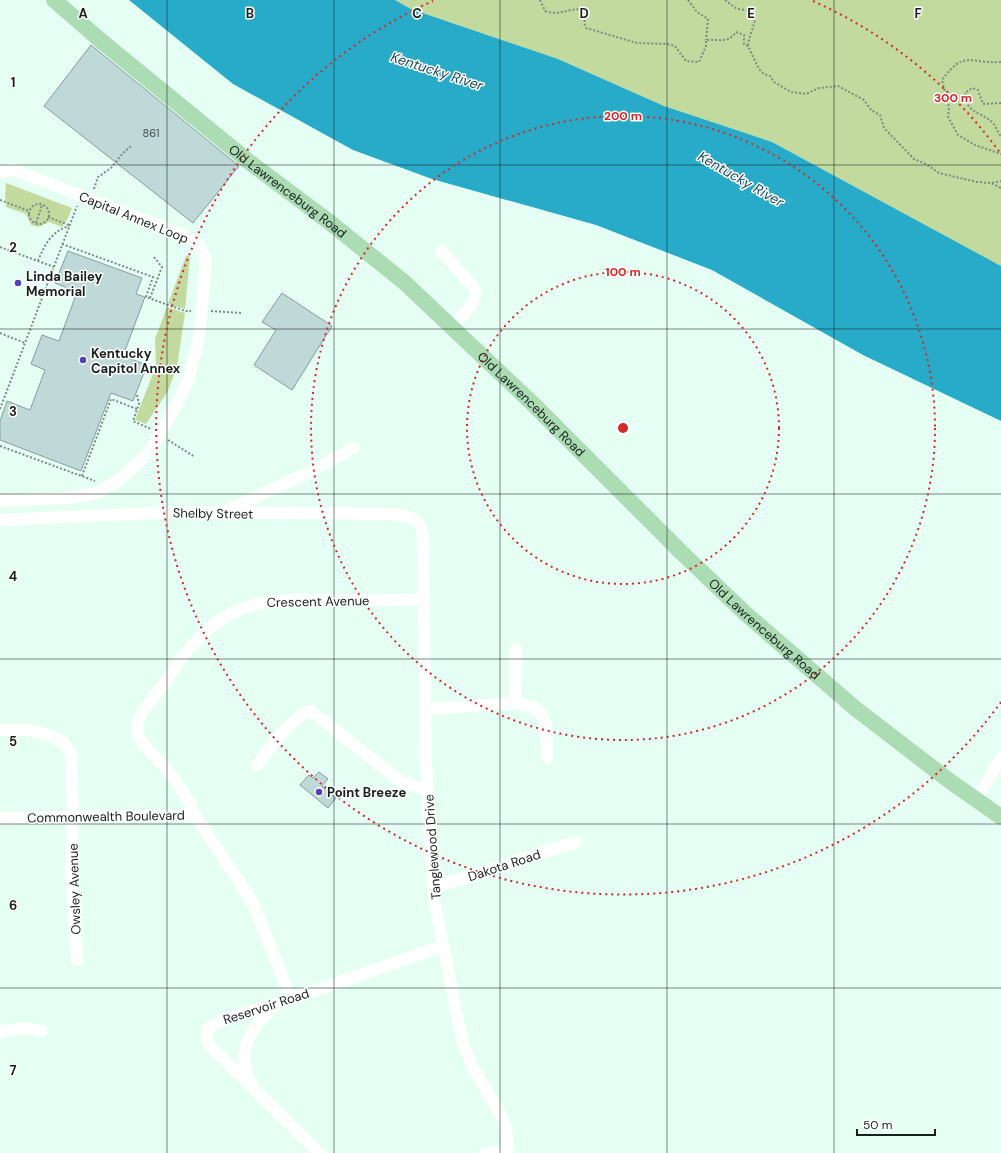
<svg xmlns="http://www.w3.org/2000/svg" width="1001" height="1153" viewBox="0 0 1001 1153" font-family="'DM Sans',sans-serif">
<rect width="100%" height="100%" fill="#e6fff5"/>
<path fill="#c2da9d" d="M395,0H1001V266L772,142L664,106L558,59L411,9Z
M6,183L72,208L68,218L62,227L49,222L39,227L31,225L26,214L6,207L5,195Z
M188,255L190,258L185,309L168,304L186,256Z
M167,307L185,313L177,367L168,391L146,424L135,420L156,366L155,339Z"/>
<path fill="#27abc8" d="M129,0H395L411,9L558,59L664,106L772,142L1001,266V421L863,355L712,270L596,225L432,179L353,150L233,84Z"/>
<path fill="#bfd9d8" stroke="#849d9c" d="M91,45L239,166L193,223L44,106Z
M68,251L142,278L136,294L145,297L123,356L147,365L133,401L111,393L81,471L0,440V421L7,401L30,410L45,370L31,364L42,335L59,341L77,292L55,283Z
M282,293L332,326L292,390L254,365L276,330L262,322Z
M319,772L328,779L322,786L336,798L328,808L300,785L309,775L313,778Z"/>
<g fill="none" stroke-linecap="round" stroke-linejoin="round">
<path stroke="#7a8b85" stroke-width="2" stroke-dasharray="2 2" stroke-linecap="butt" d="M540,0L545,11C563,17 570,5 587,11L584,23L586,28L637,43L668,44L675,46L686,61L699,62L706,46V40C719,39 728,44 736,32L744,35V44L748,46L759,69L764,74L770,76L774,82L791,92L806,94L819,88L838,86L864,100L871,110L880,115L884,128L914,159L926,164L939,173L977,182L991,183L1001,188
M688,0L697,12L708,19L706,40
M725,0L737,9L747,10L755,15C755,26 749,35 748,46
M1001,62C969,64 965,49 942,80L949,108L948,117L958,135L975,145L1001,154
M1001,103L983,104L978,90L972,88L965,93C966,114 980,111 992,122C996,126 997,132 1001,136
M992,183L1001,181
M94,189L98,177L111,168L123,153L131,146
M0,200L29,211
M29 214a10 10 0 1 1 20 0a10 10 0 1 1-20 0Z
M48,217L69,225
M36,223L42,205
M62,244L153,277L146,297L185,311H191
M0,247L54,267
M38,261C44,245 52,231 69,226
M150,298L162,267L154,257
M211,311L241,313
M0,333L25,343
M137,395L139,404L133,421L151,429
M0,409L77,206
M168,440L195,457
M0,446L95,481
M82,476L111,399L137,409"/>
<path stroke="#fff" stroke-width="12" d="M0,173L12,169L183,235L198,243L206,260L199,337L189,378L175,408L149,452L121,479L97,493L70,498L0,501
M441,251L475,289C478,304 461,316 452,326
M223,512L312,471L353,448
M0,520L177,512L389,514C408,516 419,515 423,537L426,760L431,865L434,899L462,1041L473,1068L503,1119L507,1133L508,1153
M515,703L516,649
M425,709L518,703L533,707L540,712L546,725L547,758
M0,730H28L48,735L63,742L71,753L73,817L71,871L77,960
M257,765C269,750 292,715 311,711L400,781L428,791
M976,800L1001,758
M0,818L195,815
M433,888L576,842
M291,999L253,903L195,815C188,798 178,783 166,769C157,758 140,745 137,730C135,716 156,695 164,684C176,665 190,645 207,630C244,596 292,599 339,600C367,600 395,600 423,599
M0,1032L23,1028L42,1031
M251,1082C234,1051 252,1028 274,1006
M319,1153L211,1047L206,1037L208,1028L226,1019L291,999L443,946
M484,1153L508,1151"/>
<path stroke="#abdcb4" stroke-width="16" id="s1" d="M54,0L100,40L248,161L328,221L404,282L532,403L681,552L746,614L856,709L951,782L1001,817"/>
</g>
<path fill="none" stroke="#17201d" stroke-width="1" stroke-opacity="0.55" d="M167,0V1153M334,0V1153M500,0V1153M667,0V1153M834,0V1153M0,165H1001M0,329H1001M0,494H1001M0,659H1001M0,824H1001M0,988H1001"/>
<g fill="none" stroke="#d62828" stroke-width="2" stroke-dasharray="2 4">
<circle cx="623" cy="428" r="156"/>
<circle cx="623" cy="428" r="312"/>
<path d="M1001 702A467 467 0 1 1 433 1M813 1A467 467 0 0 1 1001 154"/>
</g>
<g fill="#5440b8" stroke="#fff" stroke-width="1.5">
<circle cx="18" cy="283" r="4"/>
<circle cx="83" cy="360" r="4"/>
<circle cx="319" cy="792" r="4"/>
</g>
<g text-anchor="middle" stroke-width="3" stroke-linejoin="round" paint-order="stroke">
<g font-size="11" fill="#414e4c">
<text x="151" y="137">861</text>
</g>
<g font-size="13" fill="#17201d" stroke="#fff">
<text dy="5" stroke="none"><textPath href="#s1" startOffset="302">Old Lawrenceburg Road</textPath></text>
<text transform="translate(134 217) rotate(22)" y="5">Capital Annex Loop</text>
<text dy="5" stroke="none"><textPath href="#s1" startOffset="626">Old Lawrenceburg Road</textPath></text>
<text transform="translate(213 513) rotate(1)" y="5">Shelby Street</text>
<text transform="translate(318 601) rotate(-1)" y="5">Crescent Avenue</text>
<text dy="5" stroke="none"><textPath href="#s1" startOffset="950">Old Lawrenceburg Road</textPath></text>
<text transform="translate(106 816) rotate(-1)" y="5">Commonwealth Boulevard</text>
<text transform="translate(432 847) rotate(-94)" y="5">Tanglewood Drive</text>
<text transform="translate(504 865) rotate(-18)" y="5">Dakota Road</text>
<text transform="translate(74 889) rotate(-92)" y="5">Owsley Avenue</text>
<text transform="translate(266 1006) rotate(-18)" y="5">Reservoir Road</text>
</g>
<g font-size="13" font-weight="bold" fill="#17201d" stroke="#fff" text-anchor="start">
<text x="26" y="281">Linda Bailey<tspan x="26" dy="15">Memorial</tspan></text>
<text x="91" y="358">Kentucky<tspan x="91" dy="15">Capitol Annex</tspan></text>
<text x="327" y="797">Point Breeze</text>
</g>
<g font-size="14" font-style="italic" fill="#194d5a" stroke="#fff">
<text transform="translate(437 71) rotate(18)" y="5">Kentucky River</text>
<text transform="translate(741 179) rotate(30)" y="5">Kentucky River</text>
</g>
</g>
<g font-size="13" text-anchor="middle" font-weight="bold" fill="#17201d" stroke="#fff" stroke-width="3" stroke-linejoin="round" paint-order="stroke">
<text x="83" y="18">A</text>
<text x="250" y="18">B</text>
<text x="417" y="18">C</text>
<text x="584" y="18">D</text>
<text x="751" y="18">E</text>
<text x="918" y="18">F</text>
<text x="13" y="87">1</text>
<text x="13" y="252">2</text>
<text x="13" y="416">3</text>
<text x="13" y="581">4</text>
<text x="13" y="746">5</text>
<text x="13" y="910">6</text>
<text x="13" y="1075">7</text>
</g>
<circle cx="623" cy="428" r="6" fill="#d62828" stroke="#fff" stroke-width="2"/>
<g font-size="12" text-anchor="middle" font-weight="bold" fill="#d62828" stroke="#fff" stroke-width="3" stroke-linejoin="round" paint-order="stroke">
<text x="953" y="102">300 m</text>
<text x="623" y="120">200 m</text>
<text x="623" y="276">100 m</text>
</g>
<path d="M857 1129v6h78v-6" fill="none" stroke="#17201d" stroke-width="2"/>
<text x="863" y="1129" font-size="12" fill="#17201d" stroke="#ffffff" stroke-width="3" paint-order="stroke">50 m</text>
</svg>
